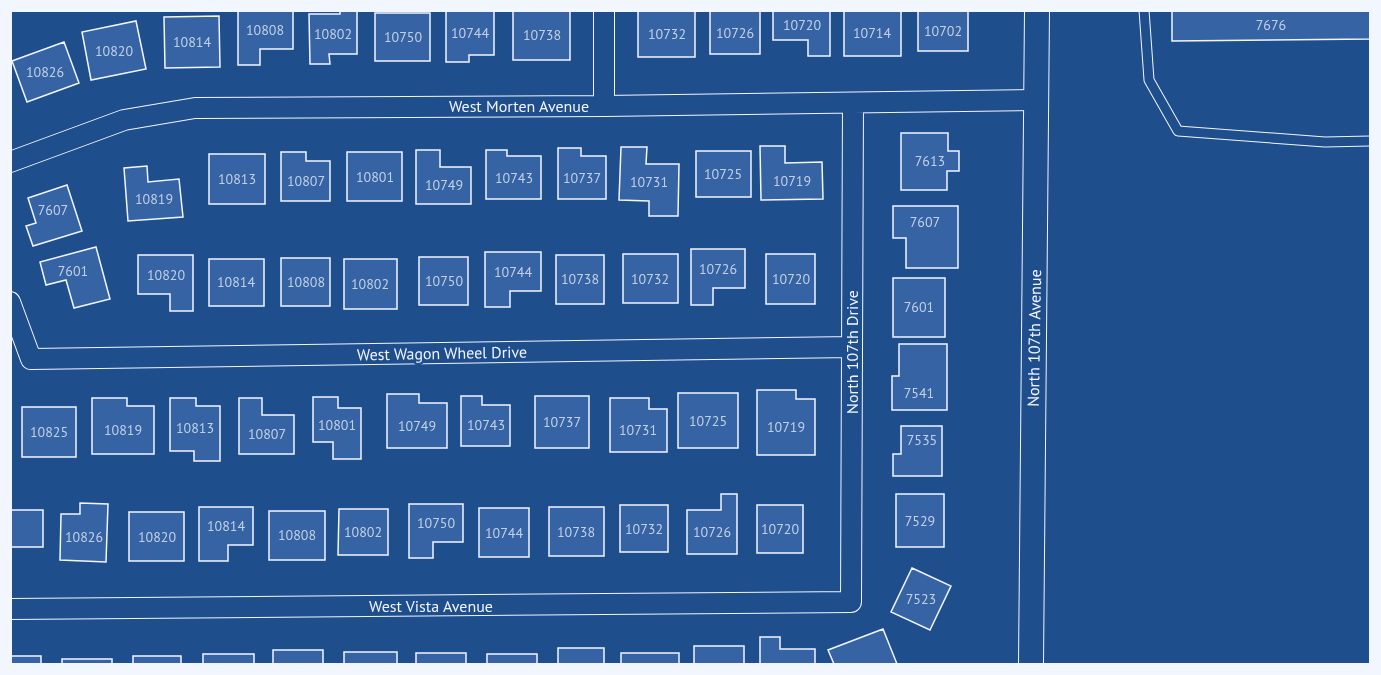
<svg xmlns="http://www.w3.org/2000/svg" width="1381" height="675" viewBox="0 0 1381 675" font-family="'PT Sans',sans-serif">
<rect width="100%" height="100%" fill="#1f4e8c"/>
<path fill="#3563a3" stroke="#f2f6ff" stroke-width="1.5" d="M238,10H293V49H260V65H238Z
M340,10H357V54H329L330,64H310L309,14H340Z
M513,10H570V60H513Z
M638,10H695V57H638Z
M773,10H830V56H808V40H773Z
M844,10H901V56H844Z
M918,10H968V51H918Z
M1172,10H1370V39L1172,41Z
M446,11H494V55H469V62H446Z
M710,11H760V54H710Z
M375,13H430V61H375Z
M219,16L220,67L165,68L164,17Z
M136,21L146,69L91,80L82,32Z
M64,42L79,83L27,102L12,61Z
M901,133H948V151H959V171H947V190H901Z
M760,146H785V163L822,162L823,199L761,200Z
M621,147H647L646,164H679L678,216H649V201L619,200Z
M558,148H581V156H606V199H558Z
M416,150H440V167H471V204H416Z
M486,150H507V156H541V199H486Z
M696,151H751V197H696Z
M281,152H306V161H330V201H281Z
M347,152H402V201H347Z
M209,154H265V204H209Z
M147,166L148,182L179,179L183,217L128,221L124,168Z
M67,185L82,231L33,246L26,226L36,223L28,198Z
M893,206H958V268H906V238H893Z
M96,247L110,299L74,308L66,280L46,285L40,262Z
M691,249H745V288H713V305H691Z
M485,252H541V291H510V307H485Z
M623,254H678V303H623Z
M766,254H815V304H766Z
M138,255H193V311H170V294H138Z
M556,255H604V304H556Z
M419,257H468V305H419Z
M281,258H330V306H281Z
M209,259H264V306H209Z
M344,259H397V309H344Z
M893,278H945V337H893Z
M899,344H947V410H892V376H899Z
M757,390H796V399H815V455H757Z
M678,393H738V448H678Z
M387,394H419V403H447V448H387Z
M461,396H482V405H510V446H461Z
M535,396H589V448H535Z
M313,397H338V408H361V459H333V442H313Z
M92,398H127V406H154V454H92Z
M170,398H196V406H220V461H194V451H170Z
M239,398H262V415H294V454H239Z
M610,398H649V409H667V452H610Z
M22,407H76V457H22Z
M901,426H942V476H893V454H901Z
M721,494H737V554H687V510H721Z
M896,494H944V547H896Z
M80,503L108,504L106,562L60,560L61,514H80Z
M409,504H463V542H433V558H409Z
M620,505H668V552H620Z
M757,505H803V553H757Z
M199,507H253V545H228V561H199Z
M549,507H604V556H549Z
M479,508H529V557H479Z
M339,509H388V555H338Z
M10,510H43V547H11V564Z
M269,511H325V560H269Z
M129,512H184V561H129Z
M912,568L951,586L930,630L891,612Z
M883,629L897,664H834L828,650Z
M760,637H780V649H815V664H760Z
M694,646H744V664H694Z
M558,648H604V664H558Z
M273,650H323V664H273Z
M344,652H397V664H344Z
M416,653H466V664H416Z
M621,653H679V664H621Z
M203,654H254V664H203Z
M487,654H537V664H487Z
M10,656H41V664H10Z
M133,656H181V664H133Z
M62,659H112V664H62Z"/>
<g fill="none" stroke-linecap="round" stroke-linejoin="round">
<defs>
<path id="service" d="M1144,10L1149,80L1178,131L1325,142L1370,141"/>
<path id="minor" d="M604,10V106
M10,162L124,120L195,108L604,106L1036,100
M10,302L31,359L852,347
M10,609L851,602L853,103"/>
<path id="tertiary" d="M1031,664L1037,10"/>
</defs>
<use href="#service" stroke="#f2f6ff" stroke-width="11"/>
<use href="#minor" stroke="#f2f6ff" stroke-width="22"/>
<use href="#tertiary" stroke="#f2f6ff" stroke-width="26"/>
<use href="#service" stroke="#1f4e8c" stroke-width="9"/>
<use href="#minor" stroke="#1f4e8c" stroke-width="20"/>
<use href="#tertiary" stroke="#1f4e8c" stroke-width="24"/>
</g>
<g text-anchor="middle" stroke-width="4.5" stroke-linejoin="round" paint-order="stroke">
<g font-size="14" fill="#c3d1e8">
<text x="802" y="30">10720</text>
<text x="1271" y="30">7676</text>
<text x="265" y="35">10808</text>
<text x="943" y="36">10702</text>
<text x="470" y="38">10744</text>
<text x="735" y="38">10726</text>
<text x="872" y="38">10714</text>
<text x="333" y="39">10802</text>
<text x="667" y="39">10732</text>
<text x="542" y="40">10738</text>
<text x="403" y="42">10750</text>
<text x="192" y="47">10814</text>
<text x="114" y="56">10820</text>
<text x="45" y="77">10826</text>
<text x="930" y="166">7613</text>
<text x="723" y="179">10725</text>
<text x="375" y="182">10801</text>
<text x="514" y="183">10743</text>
<text x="582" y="183">10737</text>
<text x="237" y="184">10813</text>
<text x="306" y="186">10807</text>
<text x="792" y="186">10719</text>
<text x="649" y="187">10731</text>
<text x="444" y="190">10749</text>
<text x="154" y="204">10819</text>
<text x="53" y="215">7607</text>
<text x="925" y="227">7607</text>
<text x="718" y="274">10726</text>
<text x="73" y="276">7601</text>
<text x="513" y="277">10744</text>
<text x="166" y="280">10820</text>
<text x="580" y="284">10738</text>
<text x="650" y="284">10732</text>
<text x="791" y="284">10720</text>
<text x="444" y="286">10750</text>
<text x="236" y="287">10814</text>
<text x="306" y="287">10808</text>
<text x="370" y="289">10802</text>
<text x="919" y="312">7601</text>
<text x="919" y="398">7541</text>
<text x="708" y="426">10725</text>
<text x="562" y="427">10737</text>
<text x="337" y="430">10801</text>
<text x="486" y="430">10743</text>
<text x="417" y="431">10749</text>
<text x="786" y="432">10719</text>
<text x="195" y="433">10813</text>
<text x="123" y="435">10819</text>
<text x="638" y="435">10731</text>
<text x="49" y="437">10825</text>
<text x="267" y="439">10807</text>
<text x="922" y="445">7535</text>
<text x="920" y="526">7529</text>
<text x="436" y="528">10750</text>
<text x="226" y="531">10814</text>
<text x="644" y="534">10732</text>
<text x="780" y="534">10720</text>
<text x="363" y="537">10802</text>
<text x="576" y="537">10738</text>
<text x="712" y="537">10726</text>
<text x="504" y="538">10744</text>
<text x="297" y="540">10808</text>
<text x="84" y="542">10826</text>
<text x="157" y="542">10820</text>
<text x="921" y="604">7523</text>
</g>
<g font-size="16" fill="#f2f6ff" stroke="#1f4e8c">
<text x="519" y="112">West Morten Avenue</text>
<text transform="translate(1034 338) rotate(-89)" y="6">North 107th Avenue</text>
<text transform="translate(852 352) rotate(-90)" y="6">North 107th Drive</text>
<text transform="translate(442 353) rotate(-1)" y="6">West Wagon Wheel Drive</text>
<text x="431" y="612">West Vista Avenue</text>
</g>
</g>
<rect width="1381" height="675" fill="none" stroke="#f2f6ff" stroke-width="24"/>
</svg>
